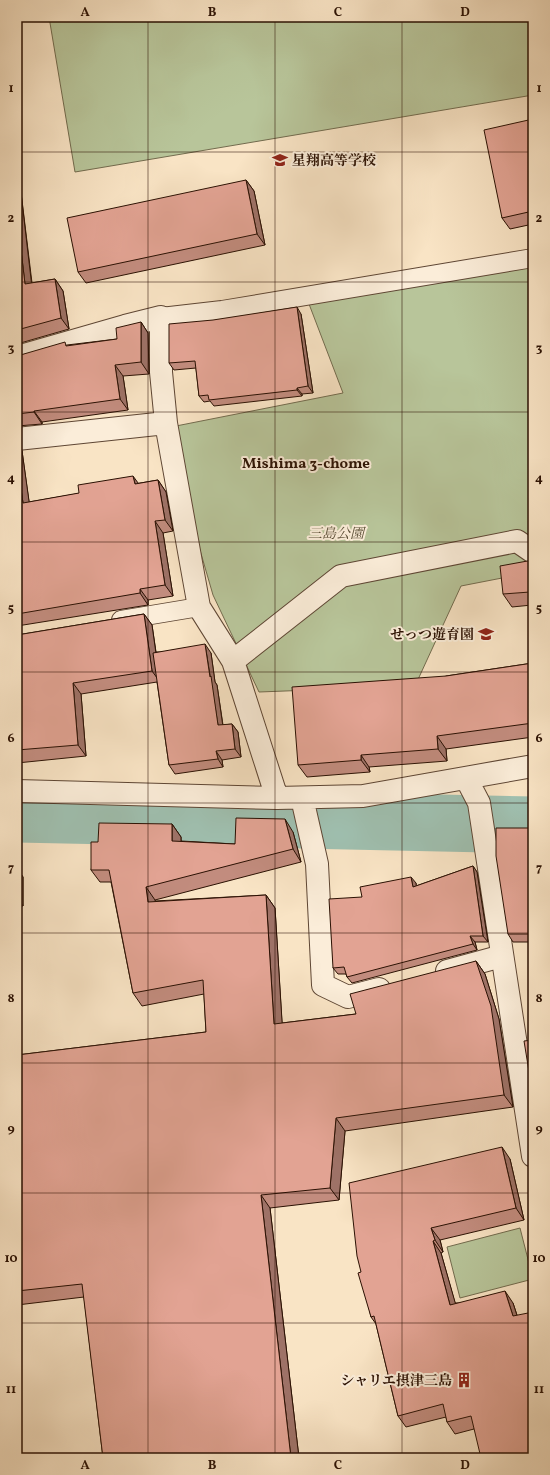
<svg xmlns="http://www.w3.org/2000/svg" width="550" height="1475" viewBox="0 0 550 1475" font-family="Vollkorn,'Noto Serif JP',serif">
<rect width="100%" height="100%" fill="#f9e4c5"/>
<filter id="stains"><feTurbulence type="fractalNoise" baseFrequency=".005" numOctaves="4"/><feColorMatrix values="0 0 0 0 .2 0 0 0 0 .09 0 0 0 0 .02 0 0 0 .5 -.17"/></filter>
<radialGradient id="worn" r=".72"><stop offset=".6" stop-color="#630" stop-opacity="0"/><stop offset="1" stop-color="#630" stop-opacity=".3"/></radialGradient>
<path fill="#b8c59a" stroke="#726b4e" d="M49,17H533V95L75,172Z
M533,264V572L461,586L415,686L259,692L213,595L193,526L176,426L343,393L309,304Z
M520,1228L533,1279L460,1298L447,1247Z"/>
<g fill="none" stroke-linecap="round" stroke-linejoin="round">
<path stroke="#9fbfaf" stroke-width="57" d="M17,814L533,825"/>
<defs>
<path id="lane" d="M161,317L222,310L533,258
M121,620L199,607"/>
<path id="street" d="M17,357L125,326L161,317V372L166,423L199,607L233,661L277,798
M17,439L166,423
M233,661L341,576L517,541L533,552
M466,778L479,803L533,1156
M17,791L277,798L363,796L533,766
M302,798L317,864L323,985L348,997L379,989
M447,971L502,956"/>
</defs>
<use href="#lane" stroke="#5e4634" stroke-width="20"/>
<use href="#street" stroke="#5e4634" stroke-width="24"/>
<use href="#lane" stroke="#fbedd9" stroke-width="18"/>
<use href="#street" stroke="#fbedd9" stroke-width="22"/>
</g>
<path fill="#c28c7e" stroke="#2b1103" d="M533,119V224L510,229L502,218Z
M17,159L32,283L55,279L63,291L69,329L17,344Z
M246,180L254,191L265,245L86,283L78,272Z
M301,314L313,393L302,394V396L214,406L210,401L204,402L199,396L196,368L174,370L169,363Z
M141,322L148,333L149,374L123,376L128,410L42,422V424L17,426V356L67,345L117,339Z
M17,444L22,451L29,502L158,480L166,492L173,531L163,533L173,596L148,600V605L17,626Z
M533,560L532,605L512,607L503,594Z
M144,614L152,625L156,652L211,653L215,682L217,685L223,725L232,724L238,732L241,757L222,760L223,767L175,774L169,765L157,682L81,694L86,756L17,763V635Z
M533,663V737L446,749L447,761L369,767L370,772L307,777L298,765L446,676Z
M172,824L181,837V841L235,844L293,832L301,862L155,900V901L266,895L275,908L282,1023L356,1014L476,961L485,974L499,1019L513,1107L345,1131L339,1200L270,1208L299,1458H103L84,1297L17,1305V1055L206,1032L204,994L142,1006L133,993L111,882H100L91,870L98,842Z
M533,828V942H513L508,934Z
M473,866L477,872L488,942H475L477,950L352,983L347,977L346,974H338L333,968L362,897L416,883V886Z
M17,868L23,877V906H17Z
M510,1159L524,1220L440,1240L443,1252L441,1253L455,1303H513L517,1315L474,1429L455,1434L447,1422L446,1417L406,1427L398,1416L376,1324L371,1317L361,1272Z"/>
<path fill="#9e7267" stroke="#2b1103" d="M17,159L33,296L25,284L17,216Z
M246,180L254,191L265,245L257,234Z
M55,279L63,291L69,329L61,318Z
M297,307L301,314L313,393L308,386Z
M141,322L148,333L149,374L141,362Z
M115,365L123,376L128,410L120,399Z
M297,388L302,394V396L297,390Z
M34,411L42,422V424L34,412Z
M17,444L22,451L31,515L23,503L17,461Z
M133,476L141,487L135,484Z
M158,480L166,492L173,531L165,520Z
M155,521L163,533L173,596L165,585Z
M140,589L148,600V605L140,593Z
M144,614L152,625L160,682L152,671Z
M205,644L211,653L215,682L217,685L224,734L218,725Z
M73,683L81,694L86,756L78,745Z
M232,724L238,732L241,757L235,749Z
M437,736L446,749L447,761L438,749Z
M216,751L222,760L223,767L218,759Z
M361,755L369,767L370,772L361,760Z
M285,819L293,832L301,862L293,849Z
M172,824L181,837V853L172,841Z
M473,866L477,872L488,942L483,936Z
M17,868L23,877V906L17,897Z
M411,877L416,883L417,893L413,887Z
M146,887L155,900L157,914L148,902Z
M266,895L275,908L283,1037L274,1024Z
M470,936L475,942L477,950L473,944Z
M476,961L485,974L499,1019L513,1107L504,1095Z
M336,1118L345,1131L339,1200L330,1188Z
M502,1147L510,1159L524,1220L516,1208Z
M261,1195L270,1208L299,1458H291Z
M431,1228L440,1240L443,1252L435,1240Z
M433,1241L441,1253L459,1316L450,1305Z
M505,1291L513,1303L521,1328L513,1316Z"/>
<path fill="#e2a393" stroke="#2b1103" d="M533,119V211L502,218L484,130Z
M246,180L257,234L78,272L67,218Z
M17,216L25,284L55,279L61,318L17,330Z
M297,307L308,386L297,388V390L209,400L208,395L199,396L195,361L169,363V324L213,320Z
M141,322V362L115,365L120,399L34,411V412L17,414V356L65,342L66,346L117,339L116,328Z
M17,461L23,503L79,493L78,485L133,476L135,484L158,480L165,520L155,521L165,585L140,589V593L17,614Z
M533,560V609L530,592L503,594L500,566Z
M144,614L152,671L73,683L78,745L17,750V635Z
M205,644L210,677L211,676L218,725L232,724L235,749L216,751L218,759L169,765L153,653Z
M533,663V723L437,736L438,749L361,755V760L298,765L292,687L446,676Z
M236,818L285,819L293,849L146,887L148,902L266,895L274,1024L356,1014L350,994L476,961L491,1006L504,1095L336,1118L330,1188L261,1195L291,1458H103L82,1284L17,1291V1055L206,1032L203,980L133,993L109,870H91V842H98L99,823L172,824V841L235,844Z
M496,828H533V934H508L496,856Z
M473,866L483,936H470L473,944L347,977L344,967L333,968L329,899L362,897L360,887L411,877L413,887Z
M533,1040V1090H532L524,1041Z
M502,1147L516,1208L431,1228L435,1240L433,1241L450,1305L505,1291L513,1316L533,1312V1458H481L471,1416L447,1422L443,1404L398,1416L374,1316L371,1317L358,1273L361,1272L357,1256L349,1183Z"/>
<path fill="none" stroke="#2b1103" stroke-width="1" stroke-opacity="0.55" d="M148,17V1458M275,17V1458M402,17V1458M17,152H533M17,282H533M17,412H533M17,542H533M17,672H533M17,803H533M17,933H533M17,1063H533M17,1193H533M17,1323H533"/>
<defs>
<symbol id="school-bare" viewBox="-9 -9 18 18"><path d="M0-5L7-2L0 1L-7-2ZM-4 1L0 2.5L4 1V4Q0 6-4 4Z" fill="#8f2418" stroke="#fbedd9" stroke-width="2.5" paint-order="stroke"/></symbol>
<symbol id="building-bare" viewBox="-9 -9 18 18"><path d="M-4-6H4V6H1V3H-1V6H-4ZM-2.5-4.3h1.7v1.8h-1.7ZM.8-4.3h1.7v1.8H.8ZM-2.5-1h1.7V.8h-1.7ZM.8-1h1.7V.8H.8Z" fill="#8f2418" stroke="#fbedd9" stroke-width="2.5" paint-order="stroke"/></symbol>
</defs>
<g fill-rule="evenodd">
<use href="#school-bare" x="269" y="149" width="22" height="22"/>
<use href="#school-bare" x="475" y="623" width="22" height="22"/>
<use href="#building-bare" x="453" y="1369" width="22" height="22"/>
</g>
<g text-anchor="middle" stroke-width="4" stroke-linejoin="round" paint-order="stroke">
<g font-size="14" font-weight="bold" fill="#2b1103" stroke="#fbedd9" text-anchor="end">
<text x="292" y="165" text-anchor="start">星翔高等学校</text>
<text x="474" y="639">せっつ遊育園</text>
<text x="452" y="1385">シャリエ摂津三島</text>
</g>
<g font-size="14" font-style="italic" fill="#5c5038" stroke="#fbedd9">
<text x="336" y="538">三島公園</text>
</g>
<g font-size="15" font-weight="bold" fill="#2b1103" stroke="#fbedd9">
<text x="306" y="468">Mishima 3-chome</text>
</g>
</g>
<rect width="550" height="1475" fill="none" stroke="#f9e4c5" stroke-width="44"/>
<rect x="22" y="22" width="506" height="1431" fill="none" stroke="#2b1103" stroke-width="1.5"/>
<g font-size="13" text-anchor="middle" font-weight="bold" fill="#2b1103">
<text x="85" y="16">A</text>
<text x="212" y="16">B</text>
<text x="338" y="16">C</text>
<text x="465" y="16">D</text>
<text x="11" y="92">1</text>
<text x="539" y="92">1</text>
<text x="11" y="222">2</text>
<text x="539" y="222">2</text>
<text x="11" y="352">3</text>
<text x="539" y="352">3</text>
<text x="11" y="482">4</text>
<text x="539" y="482">4</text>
<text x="11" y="612">5</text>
<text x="539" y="612">5</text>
<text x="11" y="742">6</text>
<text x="539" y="742">6</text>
<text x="11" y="872">7</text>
<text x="539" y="872">7</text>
<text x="11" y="1002">8</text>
<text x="539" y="1002">8</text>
<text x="11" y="1132">9</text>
<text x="539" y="1132">9</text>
<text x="11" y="1262">10</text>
<text x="539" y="1262">10</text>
<text x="11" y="1393">11</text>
<text x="539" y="1393">11</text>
<text x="85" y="1469">A</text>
<text x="212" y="1469">B</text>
<text x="338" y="1469">C</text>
<text x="465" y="1469">D</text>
</g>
<rect width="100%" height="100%" filter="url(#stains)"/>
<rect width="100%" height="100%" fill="url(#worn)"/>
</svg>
